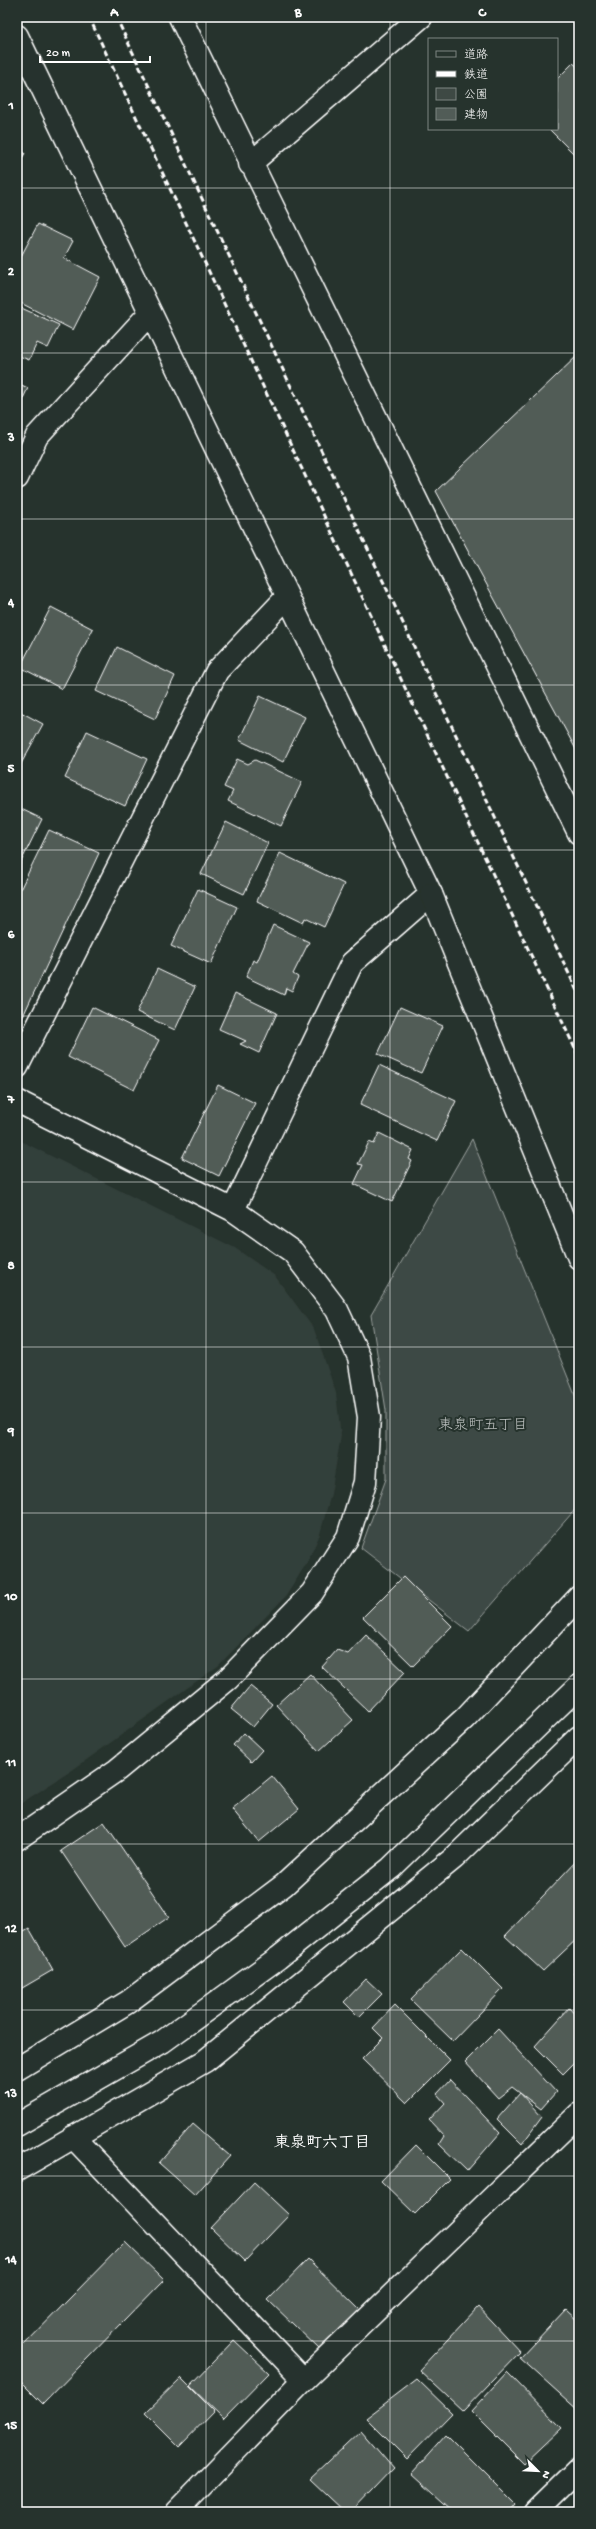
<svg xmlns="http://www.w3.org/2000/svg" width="596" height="2529" viewBox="0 0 596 2529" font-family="'Gochi Hand','Klee One',sans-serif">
<rect width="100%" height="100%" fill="#26332d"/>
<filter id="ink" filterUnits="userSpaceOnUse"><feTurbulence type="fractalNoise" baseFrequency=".025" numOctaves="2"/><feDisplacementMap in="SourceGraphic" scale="8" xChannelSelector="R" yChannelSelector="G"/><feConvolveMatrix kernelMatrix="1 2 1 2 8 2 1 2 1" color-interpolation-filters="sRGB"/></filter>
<g filter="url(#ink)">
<path fill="#333f3a" d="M17,1139L235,1248L275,1276L314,1329L336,1393L341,1436L331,1494L320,1534L308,1561L286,1596L218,1666L71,1771L17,1806Z"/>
<path fill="#3e4944" stroke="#9ea4a2" d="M472,1139L579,1405V1505L469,1631L361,1548L386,1479V1410L371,1315Z"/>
<path fill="#515c57" stroke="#fff" d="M573,63L579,68V159L549,129H557V79Z
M17,149L25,153L17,168Z
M38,224L73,241L64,258L100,277L73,330L17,301V264Z
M17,306L59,325L48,348L37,343L29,360L17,355Z
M579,354V755L436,491Z
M17,383L28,388L17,411Z
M51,607L93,629L62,689L20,667Z
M117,647L175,676L155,719L96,691Z
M260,696L305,717L283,762L239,740Z
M17,710L43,724L17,771Z
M87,731L147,759L125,806L65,778Z
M237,759L248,764L255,760L302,782L281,826L228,801L233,791L224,787Z
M17,807L42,819L17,870Z
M226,822L268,843L244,894L201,874Z
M49,830L99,853L17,1029V896Z
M280,853L344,884L324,927L305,918L303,923L257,901Z
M198,889L237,907L211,964L171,946Z
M273,925L309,942L293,974L298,977L292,991L286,988L284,995L246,977L253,960L257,962Z
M157,969L195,987L175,1030L137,1012Z
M235,993L277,1013L259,1053L240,1044L246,1041L219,1029Z
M92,1007L159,1040L134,1090L68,1057Z
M400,1007L443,1026L421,1073L378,1054Z
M379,1065L456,1101L437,1141L360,1105Z
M218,1085L255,1103L219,1176L182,1158Z
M379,1133L413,1150L409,1159L412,1161L392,1202L354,1184L363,1165L358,1164L369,1142L374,1144Z
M403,1577L452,1626L413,1666L363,1617Z
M366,1635L405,1672L368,1711L322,1667L337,1650L348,1654Z
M310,1674L353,1720L319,1751L276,1705Z
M250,1686L272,1704L253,1727L231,1709Z
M244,1733L262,1750L251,1762L233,1745Z
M272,1776L299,1809L259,1842L232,1809Z
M104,1822L169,1917L125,1947L61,1851Z
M579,1858V1937L543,1971L505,1936Z
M29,1928L53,1970L17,1991V1935Z
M462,1948L503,1989L453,2041L411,2000Z
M579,1967V1979L573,1973Z
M366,1979L382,1994L359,2017L344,2002Z
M395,2005L450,2060L407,2103L362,2059L383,2038L373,2028Z
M569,2008L579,2019V2058L563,2074L535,2046Z
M498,2029L556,2092L541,2109L512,2087L498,2098L465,2062Z
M450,2080L500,2133L467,2171L439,2144L444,2136L429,2120L445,2103L437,2094Z
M520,2093L542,2117L522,2144L497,2119Z
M193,2124L230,2156L195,2195L159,2163Z
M416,2145L450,2179L415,2214L381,2181Z
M254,2182L289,2215L245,2261L211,2228Z
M125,2242L164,2280L43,2404L17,2378V2352Z
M308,2259L360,2310L320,2350L268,2300Z
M478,2307L520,2352L463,2411L419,2370Z
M566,2309L579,2321V2411L520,2358Z
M234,2340L269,2373L224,2419L190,2386Z
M507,2372L562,2428L524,2464L471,2411Z
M181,2378L214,2411L179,2447L145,2413Z
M417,2379L452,2413L407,2459L366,2418Z
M361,2431L393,2468L351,2512H345L310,2479Z
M446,2435L515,2504L508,2512H455L412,2473Z"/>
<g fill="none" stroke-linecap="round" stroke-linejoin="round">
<defs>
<path id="street" d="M17,36L431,894L352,963L233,1210
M17,478L37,436L150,313
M17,1067L217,671L287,597
M17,1101L233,1210L293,1252L337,1310L359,1357L369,1417L365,1482L348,1537L312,1593L228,1679L117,1770L17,1839
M17,2069L128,2002L284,1885L465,1718L579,1597
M73,2137L304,2380
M17,2170L205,2061L454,1858L579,1737
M176,2512L304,2380L579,2114
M535,2512L579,2469"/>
<path id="secondary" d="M180,17L579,833
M250,164L421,17
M431,894L579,1258
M17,2125L162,2042L278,1958L391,1868L579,1686"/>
</defs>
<use href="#street" stroke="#fff" stroke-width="25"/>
<use href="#secondary" stroke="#fff" stroke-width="25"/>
<use href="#street" stroke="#26332d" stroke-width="22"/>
<use href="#secondary" stroke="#26332d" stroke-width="22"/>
<path stroke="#fff" stroke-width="3" stroke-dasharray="6 3" stroke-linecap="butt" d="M89,17L579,1057
M116,17L579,995"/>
</g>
</g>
<path fill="none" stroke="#fff" stroke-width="1" stroke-opacity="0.55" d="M206,17V2512M390,17V2512M17,188H579M17,353H579M17,519H579M17,685H579M17,850H579M17,1016H579M17,1182H579M17,1347H579M17,1513H579M17,1679H579M17,1844H579M17,2010H579M17,2176H579M17,2341H579"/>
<g text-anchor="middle" stroke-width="4" stroke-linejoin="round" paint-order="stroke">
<g font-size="15" fill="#bbbfbe" stroke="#26332d">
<text x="483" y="1429">東泉町五丁目</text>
</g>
<g font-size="16" font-weight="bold" fill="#fff" stroke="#26332d">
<text x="322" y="2147">東泉町六丁目</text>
</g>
</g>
<rect width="596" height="2529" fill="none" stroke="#26332d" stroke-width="44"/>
<rect x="428" y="38" width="130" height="92" fill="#26332d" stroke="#7d8581"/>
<rect x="436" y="51" width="20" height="6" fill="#26332d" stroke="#7d8581"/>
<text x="464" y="58" font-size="12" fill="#ffffff">道路</text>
<rect x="436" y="71" width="20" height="6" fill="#ffffff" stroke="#7d8581"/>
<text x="464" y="78" font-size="12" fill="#ffffff">鉄道</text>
<rect x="436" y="88" width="20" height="12" fill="#3e4944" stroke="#7d8581"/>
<text x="464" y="98" font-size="12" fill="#ffffff">公園</text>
<rect x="436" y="108" width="20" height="12" fill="#515c57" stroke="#7d8581"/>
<text x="464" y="118" font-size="12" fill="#ffffff">建物</text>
<g transform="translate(538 2471) rotate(114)" stroke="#26332d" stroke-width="3" paint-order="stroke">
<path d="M0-3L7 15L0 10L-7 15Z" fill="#ffffff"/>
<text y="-6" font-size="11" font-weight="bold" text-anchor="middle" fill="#ffffff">N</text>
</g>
<path d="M40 56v6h110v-6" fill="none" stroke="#ffffff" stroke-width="2"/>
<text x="46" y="56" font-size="12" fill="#ffffff" stroke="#26332d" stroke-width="3" paint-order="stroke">20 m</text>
<rect x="22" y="22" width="552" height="2485" fill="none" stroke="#fff" stroke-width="1.5"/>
<g font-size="13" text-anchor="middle" font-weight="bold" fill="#fff">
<text x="114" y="16">A</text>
<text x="298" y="16">B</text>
<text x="482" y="16">C</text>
<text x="11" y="109">1</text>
<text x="11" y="275">2</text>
<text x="11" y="441">3</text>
<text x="11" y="606">4</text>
<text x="11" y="772">5</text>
<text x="11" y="938">6</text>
<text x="11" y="1103">7</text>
<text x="11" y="1269">8</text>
<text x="11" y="1435">9</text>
<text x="11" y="1600">10</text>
<text x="11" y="1766">11</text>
<text x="11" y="1932">12</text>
<text x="11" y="2097">13</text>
<text x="11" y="2263">14</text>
<text x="11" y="2429">15</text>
</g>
</svg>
